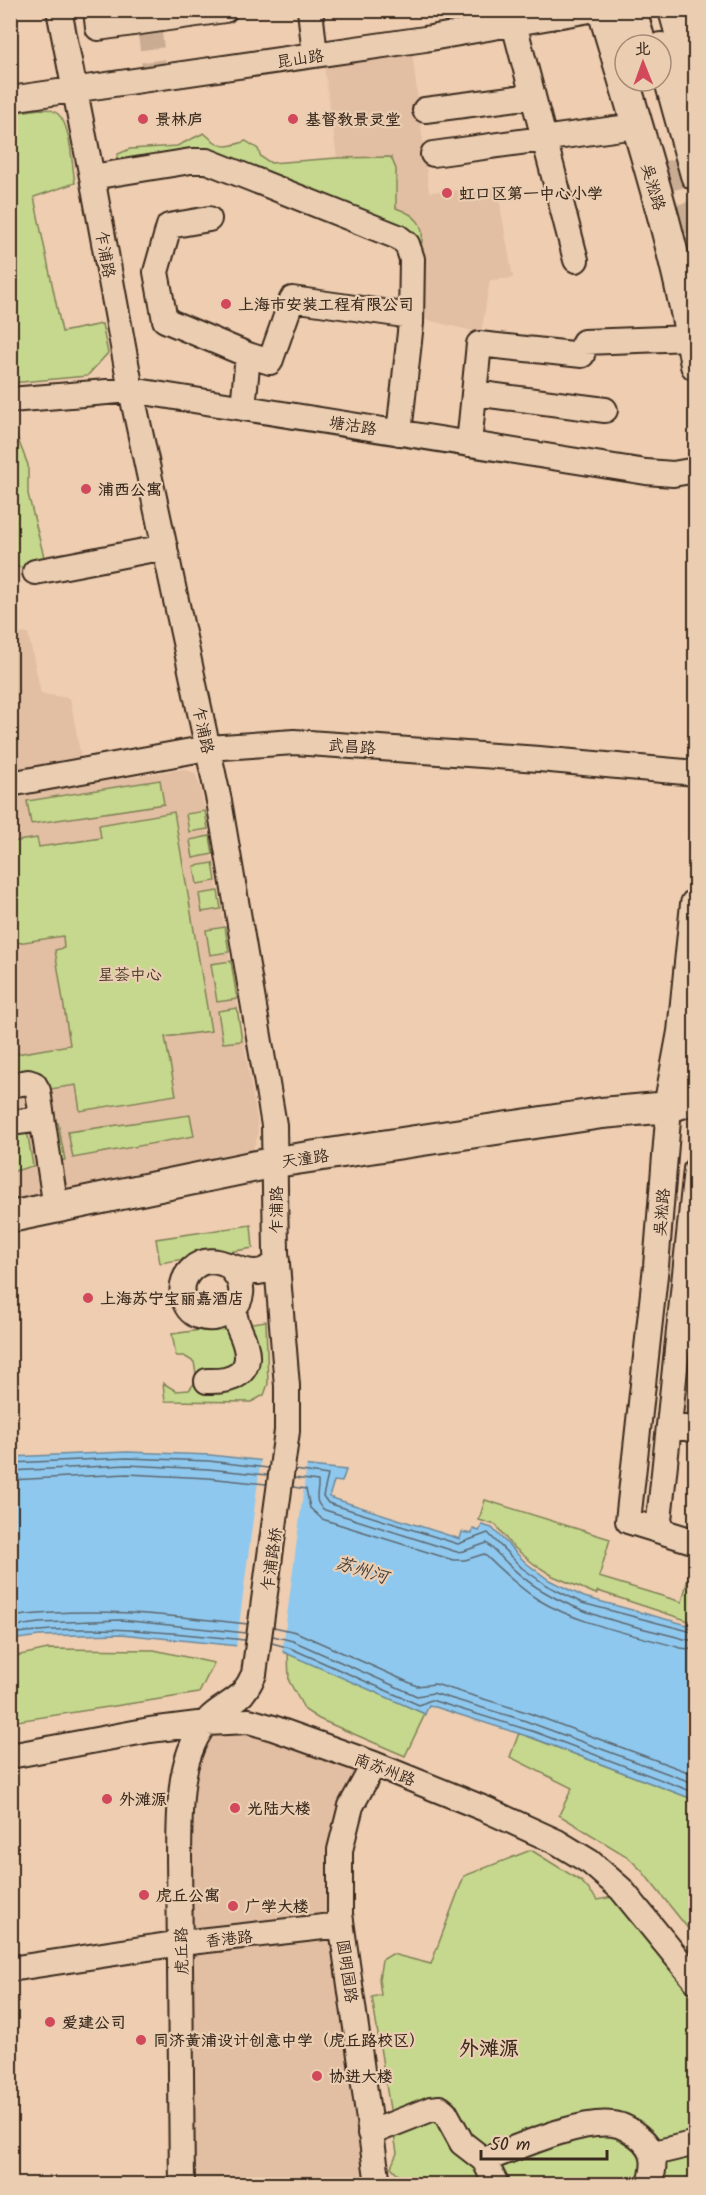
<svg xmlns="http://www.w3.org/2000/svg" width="706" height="2195" viewBox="0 0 706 2195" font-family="Kalam,'LXGW WenKai TC',sans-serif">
<rect width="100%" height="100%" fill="#eecdb0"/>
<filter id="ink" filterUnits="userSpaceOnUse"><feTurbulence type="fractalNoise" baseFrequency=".0167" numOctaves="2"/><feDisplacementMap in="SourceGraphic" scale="12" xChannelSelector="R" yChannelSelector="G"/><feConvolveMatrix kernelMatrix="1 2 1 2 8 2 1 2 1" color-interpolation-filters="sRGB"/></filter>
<g filter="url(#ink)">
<path fill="#e2bea2" d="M412,52L429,192L497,188L513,278L490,280L481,333L419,318L421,246L423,233L408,213L396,208L397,185L391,158H337L324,65Z
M28,633L41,694L70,698L82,763L11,775V635Z
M184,769L195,773L201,790L257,1120L258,1135L253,1149L249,1153L11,1206V796Z
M206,1723L374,1764L340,1850L381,2184H182L179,1854Z"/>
<path fill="#c5d88d" stroke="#808156" stroke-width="1.5" d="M40,109C47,109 52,109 58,114C71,125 72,166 75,183L34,197L62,332L102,324L108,353L87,376L11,383V113Z
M204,133C220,148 225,149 246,141L258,149L261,157L271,163L337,158L391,157L396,169V208C416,215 426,224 421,246L406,253L207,167L146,181L114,165L118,154L130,149L177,146Z
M10,430L15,432L28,465V494L44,557L40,565L26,568L11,566Z
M160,780L164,804L31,824L27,801Z
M205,811L208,829L189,832L186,814Z
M174,812L211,1031L165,1037L176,1095L80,1111L76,1085L11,1095V1055L70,1045L55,950L64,948L63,936L11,944V842L37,838L39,847L101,838L99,825Z
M210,836L213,854L193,858L190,840Z
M213,863L216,881L197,884L194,866Z
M218,891L221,909L202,912L199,894Z
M225,927L229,952L210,955L206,930Z
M231,961L237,999L217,1002L211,964Z
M237,1008L242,1041L223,1043L218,1011Z
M190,1115L194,1136L73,1158L68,1132Z
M58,1123L65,1160L55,1162L49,1125Z
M23,1130L28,1136L33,1166L11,1172L10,1132Z
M251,1225L253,1248L160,1263L156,1239Z
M266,1321L268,1384L264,1395L251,1402L165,1401L163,1383L176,1391L189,1390L197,1380L194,1362L184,1356H176L172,1334L222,1327C236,1337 238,1347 234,1363L224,1371H205L204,1387C249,1391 265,1363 245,1324Z
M485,1500L610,1539L599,1577L682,1602L692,1563L695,1564V1623L598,1591L596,1594L553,1576L534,1564L510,1544L496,1525L479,1520Z
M48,1649L154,1650L214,1663L199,1693L11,1722V1657Z
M288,1653L425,1714L405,1756L319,1719L305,1710L289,1681Z
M519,1733L695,1800V1937L642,1871L628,1857L559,1815L572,1788L510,1757Z
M531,1850L581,1881L598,1900L612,1897L630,1913L640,1932L695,1993V2184H402L401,2177L391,2167L397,2153L372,1997L381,1995L379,1979L382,1960L392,1954L431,1964L464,1876Z"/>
<path fill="#8fc8ee" stroke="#6d899b" stroke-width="1.5" d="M127,1452L210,1455L346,1470L342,1482L334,1481L329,1497L460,1539L462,1532L472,1534L473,1529L479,1531L482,1525L492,1528L526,1563L549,1580L584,1597L695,1627V1800L533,1738L429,1705L425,1714L279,1650L121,1634L39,1636L11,1640L10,1457Z"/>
<path fill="#eecdb0" d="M261,1458L307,1463L282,1654L236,1648Z"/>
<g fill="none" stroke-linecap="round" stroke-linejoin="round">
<path stroke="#5d6971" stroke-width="1.5" d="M10,1463L127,1458L209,1461L268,1468
M295,1470L328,1475L323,1496L328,1503L458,1544L488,1533L522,1568L546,1585L582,1603L696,1633
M10,1471L127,1465L208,1469L267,1475
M294,1478L318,1481C319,1493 312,1502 325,1510L457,1552L464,1551L487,1543C504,1560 521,1579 543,1591C585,1617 636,1626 684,1639L696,1641
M10,1480L127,1474L208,1478L266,1484
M293,1487L306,1489L310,1508L322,1519L453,1560H465L484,1554C501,1570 517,1586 537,1599C580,1625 633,1634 681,1648L696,1650
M10,1617C92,1606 166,1615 247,1624
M10,1627L39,1623L121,1620L246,1633
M274,1627L296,1632L417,1686L435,1684L526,1712L696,1775
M10,1634C91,1623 165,1632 245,1640
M273,1636L293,1641L417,1696L433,1693L523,1720L696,1784
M272,1643L290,1648L419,1705L431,1700L535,1732L696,1793"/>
<path stroke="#caac93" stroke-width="24" stroke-dasharray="24 12" stroke-linecap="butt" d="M149,25L154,66"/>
<path stroke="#caac93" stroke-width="30" stroke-dasharray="30 15" stroke-linecap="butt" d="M674,159L696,253"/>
<defs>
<path id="minor" d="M59,10L92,177L131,390L219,801L274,1125L276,1252L287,1386V1431L254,1674C251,1681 247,1688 242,1694C232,1704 218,1709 209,1719C177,1755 180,1809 179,1854L182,2184
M96,10L98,28L225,10
M310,10L315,55
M694,10L696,16
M514,24L576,260
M10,99L425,39L590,10
M425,110L533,96
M433,154L636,126
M92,177L191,161H207L398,237L407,244L412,259L411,323L399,433
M209,219L169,226L156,272L165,320L248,355L243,408
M248,355L270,362L292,299L411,316
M474,393L605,410
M10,400L131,390L646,472L673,474L696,470
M469,444L479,344L582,355L584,342L691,338
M35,572L165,547
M10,784L208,748L294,742L539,759L696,773
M10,1085L28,1082L34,1084L38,1091L56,1208
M669,1107L656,1266L628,1521L696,1542
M10,1123L33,1120L41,1112
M227,1265C274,1307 190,1344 183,1294C181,1285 185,1275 192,1269C219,1243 249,1293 277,1261
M207,1381C232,1382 254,1374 245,1344C241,1329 234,1324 234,1308
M669,1425L696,1430
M658,1530L696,1169
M10,1756L150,1730L206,1723L249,1721L273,1728L374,1764L485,1809L557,1842L590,1862L621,1889L696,1981
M374,1764L351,1806L340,1850V1914L378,2184
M10,1969L181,1943L341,1925
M370,2133L431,2109L440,2108L445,2112L462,2143L484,2160L496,2184
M654,2153L696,2143
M484,2160C517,2148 580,2119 613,2124C623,2125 630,2130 638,2136C656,2150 656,2163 650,2184"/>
<path id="major" d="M603,10C637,127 676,244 696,365
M631,10L641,45
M674,10L696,90
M661,48L696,175
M669,1107L683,1032L696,904
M10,1217L276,1162L602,1113L669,1107L696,1098"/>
</defs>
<use href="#minor" stroke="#3b2a1e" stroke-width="28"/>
<use href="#major" stroke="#3b2a1e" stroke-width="34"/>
<use href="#minor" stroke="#ebceb2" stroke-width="24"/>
<use href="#major" stroke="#ebceb2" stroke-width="30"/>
</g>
</g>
<g fill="#d1495b" stroke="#ebceb2" stroke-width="2">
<circle cx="143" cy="119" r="6"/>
<circle cx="293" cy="119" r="6"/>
<circle cx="447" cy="193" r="6"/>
<circle cx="226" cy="304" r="6"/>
<circle cx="86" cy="489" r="6"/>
<circle cx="88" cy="1298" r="6"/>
<circle cx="107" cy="1799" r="6"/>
<circle cx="235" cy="1808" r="6"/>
<circle cx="144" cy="1895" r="6"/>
<circle cx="233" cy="1906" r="6"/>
<circle cx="50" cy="2022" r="6"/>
<circle cx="141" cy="2040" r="6"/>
<circle cx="317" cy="2076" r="6"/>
</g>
<g text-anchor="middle" stroke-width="4.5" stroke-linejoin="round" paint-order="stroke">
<g font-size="16" fill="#3b2a1e" stroke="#ebceb2">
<text transform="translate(300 58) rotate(-8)" y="6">昆山路</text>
<text transform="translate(654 187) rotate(74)" y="6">吴淞路</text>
<text transform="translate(106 254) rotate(80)" y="6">乍浦路</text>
<text transform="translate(353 425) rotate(9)" y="6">塘沽路</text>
<text transform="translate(204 730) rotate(78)" y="6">乍浦路</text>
<text transform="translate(352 746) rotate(4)" y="6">武昌路</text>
<text transform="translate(305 1158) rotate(-8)" y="6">天潼路</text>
<text transform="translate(276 1210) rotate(-90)" y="6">乍浦路</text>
<text transform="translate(661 1212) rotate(-85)" y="6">吴淞路</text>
<text transform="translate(271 1559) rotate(-82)" y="6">乍浦路桥</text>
<text transform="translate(385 1769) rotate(21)" y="6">南苏州路</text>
<text transform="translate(229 1938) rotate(-6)" y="6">香港路</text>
<text transform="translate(181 1951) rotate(-91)" y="6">虎丘路</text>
<text transform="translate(348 1971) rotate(82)" y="6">圆明园路</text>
</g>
<g font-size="16" font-weight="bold" fill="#3b2a1e" stroke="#ebceb2" text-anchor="start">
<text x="155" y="125">景林庐</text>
<text x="305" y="125">基督教景灵堂</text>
<text x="459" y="199">虹口区第一中心小学</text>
<text x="238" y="310">上海市安装工程有限公司</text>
<text x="98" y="495">浦西公寓</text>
<text x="100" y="1304">上海苏宁宝丽嘉酒店</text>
<text x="119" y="1805">外滩源</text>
<text x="247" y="1814">光陆大楼</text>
<text x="156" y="1901">虎丘公寓</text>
<text x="245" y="1912">广学大楼</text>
<text x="62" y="2028">爱建公司</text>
<text x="153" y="2046">同济黄浦设计创意中学（虎丘路校区）</text>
<text x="329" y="2082">协进大楼</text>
</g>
<g font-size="16" fill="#493b29" stroke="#ebceb2">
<text x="130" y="980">星荟中心</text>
</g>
<g font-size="18" font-style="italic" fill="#48423d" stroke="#ebceb2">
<text transform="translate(362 1570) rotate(17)" y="6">苏州河</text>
</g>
<g font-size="20" font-weight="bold" fill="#3b2a1e" stroke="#ebceb2">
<text x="489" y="2055">外滩源</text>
</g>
</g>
<rect width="706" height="2195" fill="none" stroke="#ebceb2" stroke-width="36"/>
<rect x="18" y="18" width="670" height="2159" fill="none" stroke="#3b2a1e" stroke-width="2" filter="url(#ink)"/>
<g transform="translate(643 63) rotate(359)"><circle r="28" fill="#ebceb2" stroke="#a58c77" stroke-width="1.5"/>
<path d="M0-4.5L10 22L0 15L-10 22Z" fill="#d1495b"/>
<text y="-9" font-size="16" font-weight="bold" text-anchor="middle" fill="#3b2a1e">北</text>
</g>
<path d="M481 2150v9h126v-9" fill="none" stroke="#3b2a1e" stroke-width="3"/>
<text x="490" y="2150" font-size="18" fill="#3b2a1e" stroke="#ebceb2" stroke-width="4.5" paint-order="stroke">50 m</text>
</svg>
